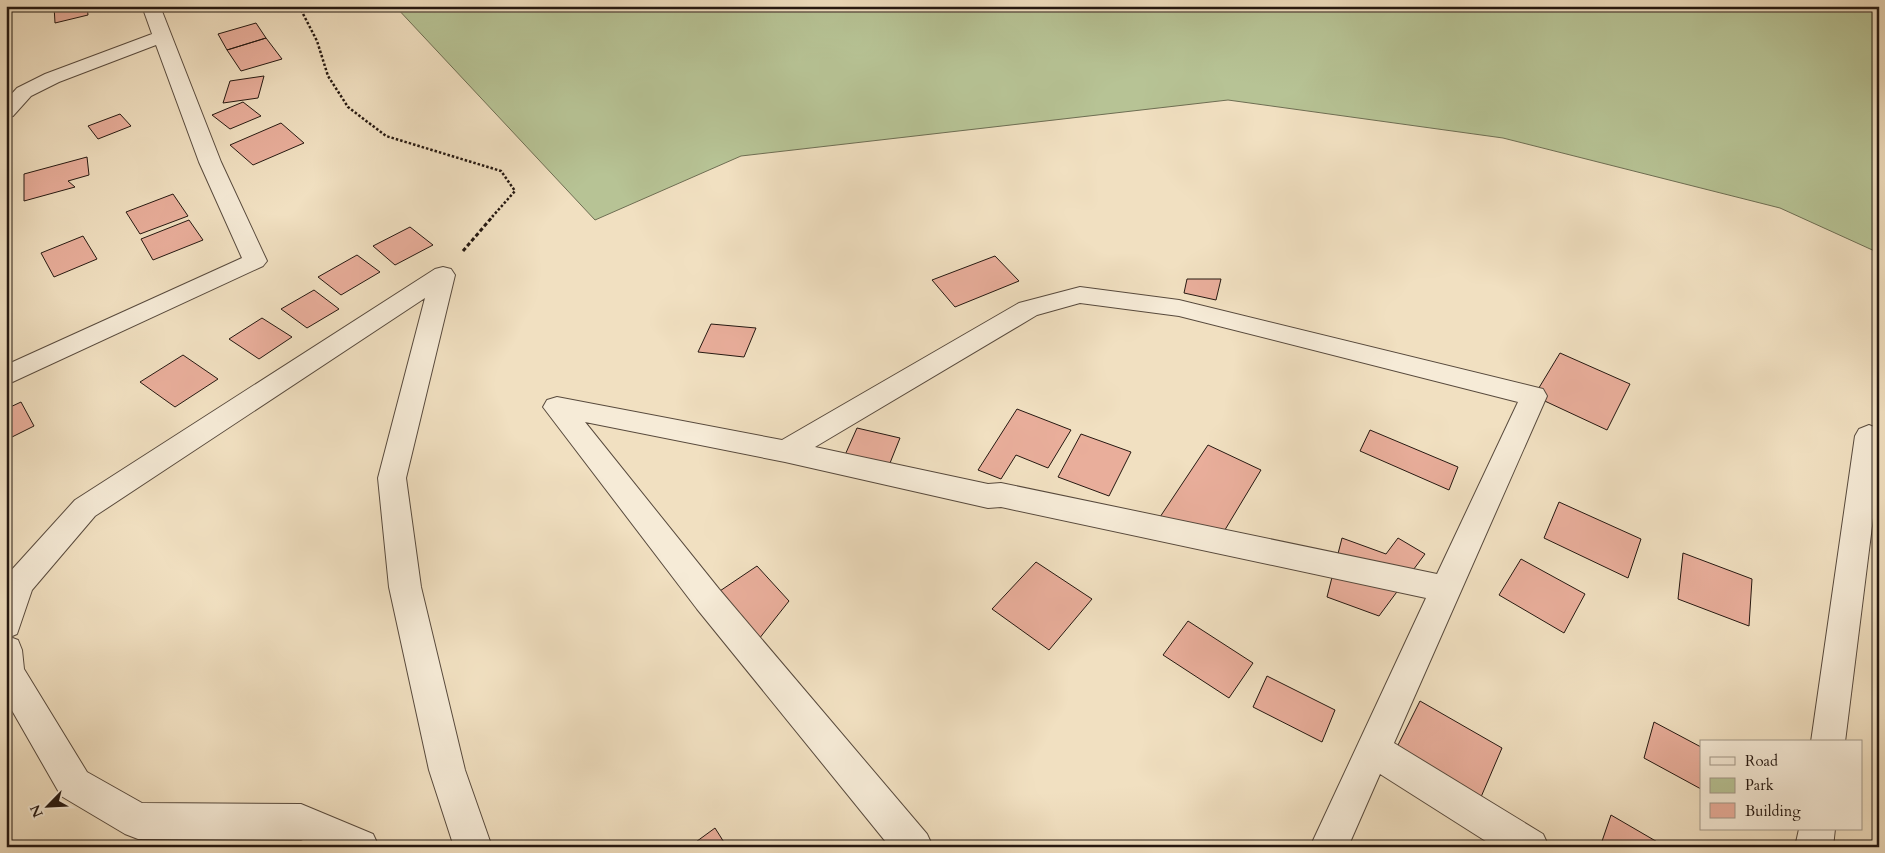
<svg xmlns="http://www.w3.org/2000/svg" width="1885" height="853" viewBox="0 0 1885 853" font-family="Cardo,serif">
<rect width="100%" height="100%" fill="#f1e0c1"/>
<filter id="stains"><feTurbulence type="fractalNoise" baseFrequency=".004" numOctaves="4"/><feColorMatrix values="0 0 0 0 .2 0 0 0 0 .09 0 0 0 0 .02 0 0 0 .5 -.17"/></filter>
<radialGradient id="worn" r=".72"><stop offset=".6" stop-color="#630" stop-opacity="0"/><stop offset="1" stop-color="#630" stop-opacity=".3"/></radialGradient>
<path fill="#b7c395" stroke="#6e6e53" d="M395,6H1879V253L1780,208L1503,138L1228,100L741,156L595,220Z"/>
<path fill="#e9ae9b" stroke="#251811" d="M54,6H87L88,15L55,23Z
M256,23L266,38L227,50L218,34Z
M266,38L282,59L241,71L227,50Z
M264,76L258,98L223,103L230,81Z
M243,102L261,116L230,129L212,115Z
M120,114L131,126L98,139L88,126Z
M281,123L304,143L253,165L230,145Z
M87,157L89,175L68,181L75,187L24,201V174Z
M173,194L188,216L140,234L126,212Z
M189,220L203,240L153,260L141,239Z
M410,227L433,245L395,265L373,246Z
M83,236L97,259L54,277L41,253Z
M357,255L380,272L341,295L318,277Z
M995,256L1019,281L955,307L932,280Z
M1187,279H1221L1216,300L1184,293Z
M314,290L339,309L307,328L281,309Z
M262,318L292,337L259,359L229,339Z
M711,324L756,328L744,357L698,352Z
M1560,353L1630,384L1607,430L1534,396Z
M183,355L218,379L175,407L140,382Z
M21,402L34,426L6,440V409Z
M1017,409L1071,430L1048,468L1016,455L1001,479L978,470Z
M857,428L900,438L882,483L837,473Z
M1370,430L1458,467L1449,490L1360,451Z
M1081,434L1131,452L1109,496L1058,477Z
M1208,445L1261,470L1214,548L1158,520Z
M1559,502L1641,539L1628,578L1544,538Z
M1342,538L1386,554L1398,538L1425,554L1379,616L1327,597Z
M1683,553L1752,579L1749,626L1678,599Z
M1521,559L1585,594L1564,633L1499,595Z
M1036,562L1092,599L1049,650L992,609Z
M757,566L789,601L751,649L708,599Z
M1188,621L1253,663L1229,698L1163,655Z
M1267,676L1335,710L1322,742L1253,707Z
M1420,701L1502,748L1481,797L1397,747Z
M1654,722L1701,747V789L1644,758Z
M1611,815L1666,847H1600Z
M715,828L727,847H689Z"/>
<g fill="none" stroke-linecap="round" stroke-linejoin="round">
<defs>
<path id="minor" d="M142,6H160L221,162L267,261L263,266L6,385V365L242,258L199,162L156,45L59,82L31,96L13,116L6,118V100L17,88L45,74L152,34Z
M443,267L451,269L455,275L406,478L421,587L465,770L492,847H454L429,770L389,587L378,478L425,298L95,516L32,590L17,634L10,637L18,640L22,650L24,669L87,772L142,803L301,804L373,834L379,847H315L301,840L138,839L125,834L61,796L6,700L7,575L75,500L435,269Z
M1080,287L1179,300L1543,389L1547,396L1394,743L1543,834L1549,847H1495L1380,774L1348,847H1310L1426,598L1001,507L988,508L785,462L585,422L719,589L927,834L933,847H890L697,609L543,407L547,400L557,397L782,440L1019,303ZM1080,303L1179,316L1518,402L1437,574L1001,483L988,484L815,447L1037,315Z
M1869,425L1879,429V470L1845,742H1811L1855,436L1859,429Z
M1799,829H1835L1833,847H1795Z"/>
</defs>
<use href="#minor" stroke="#584a3d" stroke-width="2"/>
<path stroke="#251811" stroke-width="2.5" stroke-dasharray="2.5 2" stroke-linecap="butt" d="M299,6L317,41L328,76L348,107L386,136L501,171L515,191L492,217"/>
<path stroke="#251811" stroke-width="3" stroke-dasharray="4 2.5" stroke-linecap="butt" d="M463,251L493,216"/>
<use href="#minor" fill="#f6ebd7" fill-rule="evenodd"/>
</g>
<rect width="1885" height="853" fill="none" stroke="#f1e0c1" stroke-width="25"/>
<rect x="8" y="8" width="1870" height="838" fill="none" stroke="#251811" stroke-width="2.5"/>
<rect x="12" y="12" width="1860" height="828" fill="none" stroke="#251811"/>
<rect x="1700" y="740" width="162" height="90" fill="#f6ebd7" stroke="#a29788"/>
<rect x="1710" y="757" width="25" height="8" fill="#f6ebd7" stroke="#a29788"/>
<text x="1745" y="766" font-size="15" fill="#251811">Road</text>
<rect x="1710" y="778" width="25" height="15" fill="#b7c395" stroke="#a29788"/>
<text x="1745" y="790" font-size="15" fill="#251811">Park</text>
<rect x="1710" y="803" width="25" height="15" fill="#e9ae9b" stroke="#a29788"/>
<text x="1745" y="816" font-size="15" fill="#251811">Building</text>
<g transform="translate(48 806) rotate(246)" stroke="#f6ebd7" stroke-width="4" paint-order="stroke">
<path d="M0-4L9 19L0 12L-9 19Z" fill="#251811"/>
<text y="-8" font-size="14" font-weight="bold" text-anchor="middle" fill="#251811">N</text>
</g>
<rect width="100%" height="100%" filter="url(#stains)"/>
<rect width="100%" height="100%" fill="url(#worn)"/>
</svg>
